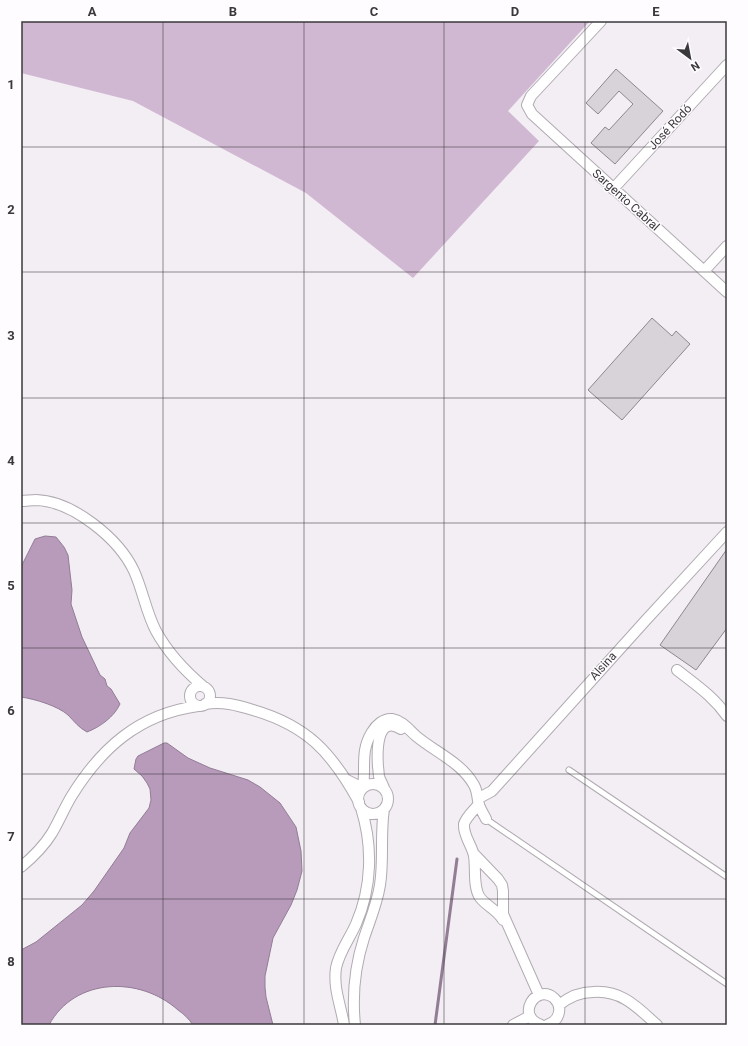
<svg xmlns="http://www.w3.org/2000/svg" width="748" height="1046" viewBox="0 0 748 1046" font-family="Roboto,sans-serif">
<rect width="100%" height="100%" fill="#f3edf4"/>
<path fill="#d0b8d2" d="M21,21H590L508,111L539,141L413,278L306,193L133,101L21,73Z"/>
<path fill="#b89abb" stroke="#927d95" d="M45,536L56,537L64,547L68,555L72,590L71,604L82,637L100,675L105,679L107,686L111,689L120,704C114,717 100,727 87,732C79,728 74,721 68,715C58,706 35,699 21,697V567L35,539Z
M164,743H167L188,758L210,768L248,780L260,787L280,803L296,827L301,851L302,871L297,890L291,905L273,938L265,976V987L266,997L273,1025H193C189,1019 184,1014 178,1010C140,976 75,977 49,1025H21V950L36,942L82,905L94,891L124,848L130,833L149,808L151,800L150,789L147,783L142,776L134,769L136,759L138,756Z"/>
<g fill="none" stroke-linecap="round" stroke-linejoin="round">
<path stroke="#927d95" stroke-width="3" d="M435,1025L457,859"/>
</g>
<path fill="#d8d3d9" stroke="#8d888d" d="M616,69L663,111L615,164L591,143L605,127L609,130L633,104L619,91L598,114L586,103Z
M652,318L672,336L676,331L690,344L622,420L588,390Z
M727,549V628L696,670L660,645Z"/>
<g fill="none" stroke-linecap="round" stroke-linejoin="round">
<defs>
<path id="lane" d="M569,770L727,877
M486,819L727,984"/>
<path id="street" d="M601,21L531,96L527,105L532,114L727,292
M613,189L727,65
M704,271L727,246
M21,501C26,501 31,500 36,500C73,501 119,539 134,571C143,591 146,612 156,631C168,653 185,671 204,687
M677,670C696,685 713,696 727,716
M190 696a10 10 0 1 1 20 0a10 10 0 1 1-20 0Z
M205,704C222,701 237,705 253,710C308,726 332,753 359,802
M347,780L363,788C366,767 360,751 372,732C376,725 384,718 392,719C403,721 409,730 416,736C435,752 461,762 474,785C478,792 477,799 479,805C481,810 484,815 486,819
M358 799a15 15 0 1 1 30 0a15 15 0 1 1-30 0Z
M384,788C383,785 381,782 380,779C378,776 379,771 378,767C377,752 376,714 401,729
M479,798L492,791L646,620L727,532
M479,804C474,810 466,817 464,824C463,836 472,845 474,856C476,868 473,885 479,896C484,905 497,909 503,920
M474,854L498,879L502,885L503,891V914L539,995
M21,867C33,857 44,846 52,833C59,821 64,809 71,797C101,748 139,714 198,706
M559,1005C569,997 579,992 593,992C622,990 637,1007 657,1025
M344,1025C341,1006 333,988 336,968C339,952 350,938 356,924C372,887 373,846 361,808
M355,1025C352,996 355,966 364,938C370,920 377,904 380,885C384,860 380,834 384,809
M513,1025L530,1016
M541,1025C515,1016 536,983 554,998C558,1002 560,1007 559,1012C558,1019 553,1023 547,1025"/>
</defs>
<use href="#lane" stroke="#b0abb1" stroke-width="7"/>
<use href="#street" stroke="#b0abb1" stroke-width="12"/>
<use href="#lane" stroke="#fff" stroke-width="5"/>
<use href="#street" stroke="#fff" stroke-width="10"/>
</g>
<path fill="none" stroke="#3a383b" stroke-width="1" stroke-opacity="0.55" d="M163,21V1025M304,21V1025M444,21V1025M585,21V1025M21,147H727M21,272H727M21,398H727M21,523H727M21,648H727M21,774H727M21,899H727"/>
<g text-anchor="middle" stroke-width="3" stroke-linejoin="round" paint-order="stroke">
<g font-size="12" fill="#3a383b" stroke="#fefcff">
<text transform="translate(670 127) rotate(-47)" y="4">José Rodó</text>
<text transform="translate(626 200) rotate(42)" y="4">Sargento Cabral</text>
<text transform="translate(603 666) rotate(-48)" y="4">Alsina</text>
</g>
</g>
<rect width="748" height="1046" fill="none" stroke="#fefcff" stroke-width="44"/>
<g transform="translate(690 58) rotate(148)" stroke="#fefcff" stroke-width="3" paint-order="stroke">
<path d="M0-3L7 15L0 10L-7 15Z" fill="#3a383b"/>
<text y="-6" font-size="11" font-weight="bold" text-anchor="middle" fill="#3a383b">N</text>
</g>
<rect x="22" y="22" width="704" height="1002" fill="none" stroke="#3a383b" stroke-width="1.5"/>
<g font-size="13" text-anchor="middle" font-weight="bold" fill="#3a383b">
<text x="92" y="16">A</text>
<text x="233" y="16">B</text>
<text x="374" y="16">C</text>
<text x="515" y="16">D</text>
<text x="656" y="16">E</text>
<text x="11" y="89">1</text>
<text x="11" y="214">2</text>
<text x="11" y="340">3</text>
<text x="11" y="465">4</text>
<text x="11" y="590">5</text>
<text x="11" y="715">6</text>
<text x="11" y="841">7</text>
<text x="11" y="966">8</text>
</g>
</svg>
